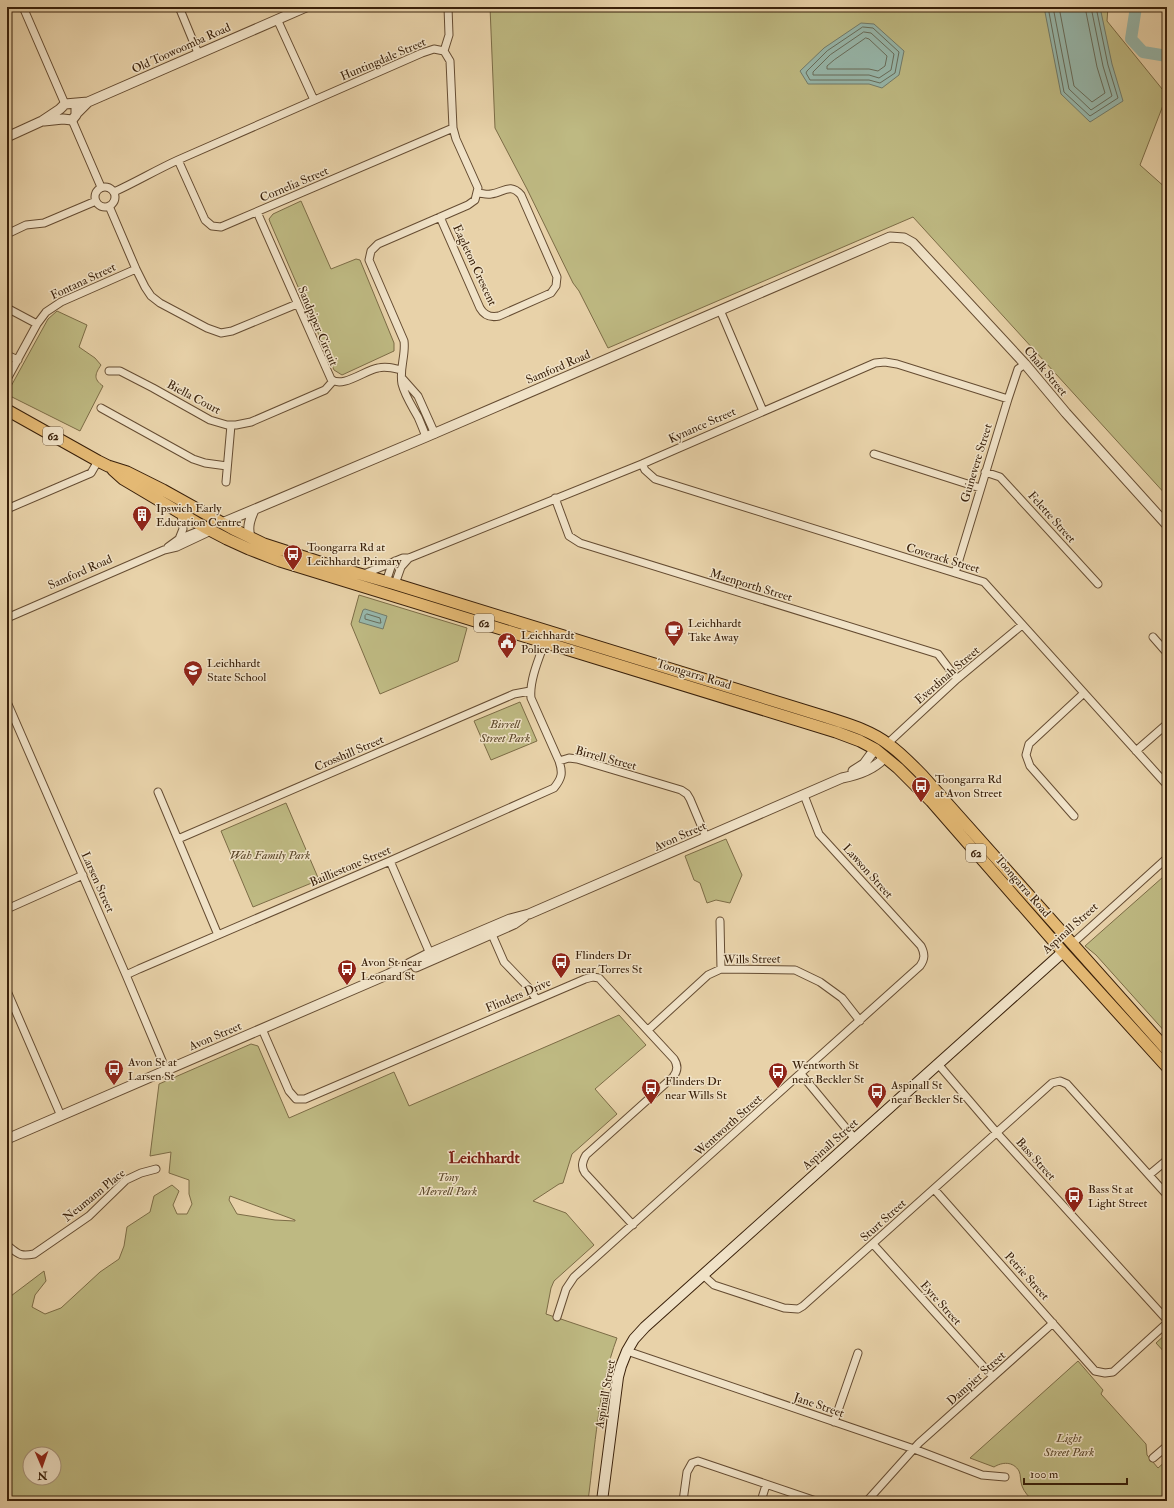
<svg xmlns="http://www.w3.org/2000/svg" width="1174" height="1508" viewBox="0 0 1174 1508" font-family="'IM FELL Double Pica',serif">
<rect width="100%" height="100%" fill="#e8d2a9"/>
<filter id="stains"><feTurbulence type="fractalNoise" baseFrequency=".005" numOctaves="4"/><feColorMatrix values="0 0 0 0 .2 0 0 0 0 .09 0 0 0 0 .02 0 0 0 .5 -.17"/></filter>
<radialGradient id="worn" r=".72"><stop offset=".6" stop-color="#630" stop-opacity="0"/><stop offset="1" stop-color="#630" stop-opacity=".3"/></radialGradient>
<path fill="#beb982" stroke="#7c6c46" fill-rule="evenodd" d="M490,7H1108L1107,21L1167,95L1140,165L1167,189V496L913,217L608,348L579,291L573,283L527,189L495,128Z
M301,201L331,269L356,259L360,260L394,343V351L342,375L334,370L270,222L269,219L273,214Z
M57,311L87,325L79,347L95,358L101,365C95,374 93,379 103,386L80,431L10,396V388L48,319Z
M359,595L467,628L458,661L380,694L351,624Z
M520,702L537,741L491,760L474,721Z
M286,803L319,880L253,907L221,831Z
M726,839L742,875L730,903L716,900L707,903L700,883L694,880L685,856Z
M1163,877L1167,881V1034L1096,955L1085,946Z
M619,1015L646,1045L595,1089L617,1114L572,1154L563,1183L559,1184L533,1201L566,1213L594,1245L554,1281L551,1288L546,1314L617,1338C598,1389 595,1448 588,1501H7V1299L44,1271L46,1281L35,1295L32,1307L45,1314L61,1308L100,1272L119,1259L124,1246L127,1227L150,1212L154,1196L172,1185L179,1191L173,1205L177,1214H187L192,1204L189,1194V1180L169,1173L171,1152L150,1156L159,1084L251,1044L258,1046L289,1118L394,1072L409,1106ZM230,1196L295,1220V1221L275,1220L237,1214L229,1200ZM30,1454H54V1478H30Z
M1167,1333V1355L1156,1343Z
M1078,1361L1103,1390L1101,1394L1146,1444L1147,1455L1158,1468L1167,1460V1501H1033C1029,1497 1024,1492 1022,1486C1020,1481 1021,1475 1019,1471C1013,1461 1002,1462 994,1467L970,1458Z"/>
<path fill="#97b7ab" stroke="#717b6b" d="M1044,7H1100L1112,64L1123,101L1090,122L1061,94Z
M861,23L874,24L904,51L899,75L882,88L869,84H808L800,71L824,48Z
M365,609L387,616L383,629L359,622L363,610Z"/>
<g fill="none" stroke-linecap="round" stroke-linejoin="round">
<path stroke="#686c5a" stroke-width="1" d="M1048,7L1064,92L1090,116L1118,98L1108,65L1096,7
M1053,7L1069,89L1091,110L1112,96L1103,66L1091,7
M1059,7L1074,86L1092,102L1105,93L1097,67L1085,7
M863,27L873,28L899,52L895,73L880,83L869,80H810L806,73L807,71L827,51Z
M864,32L871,33L894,54L891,70L879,78L869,75H813V72L830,55Z
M866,38L869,39L887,56L885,66L878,71L869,69H827V66L834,60Z
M367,614L380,618L381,623H379L365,619V616Z"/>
<path stroke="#97b7ab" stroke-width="12" d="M1136,7L1131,39L1143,52L1167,56"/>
<defs>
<path id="minor" d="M23,7L65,104
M179,7L198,53
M277,19L314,100
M444,51L449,35L448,7
M72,120L101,187
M178,160L205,220L212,226L221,227L453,128
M95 197a10 10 0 1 1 20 0a10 10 0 1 1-20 0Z
M114,192C136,182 156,170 178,160L422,53L434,49L444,51L450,61L453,128L456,139L478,188L475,200L468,205L378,244L371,251L369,260L404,341C406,355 399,369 402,384C405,396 412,406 418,417C421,424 424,431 426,437
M109,206L136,269L145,287L151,296L160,303L207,328L221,333L232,331L297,304
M257,212L331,379C342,389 365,370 378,368C386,366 393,368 401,370
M440,217L480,308C484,315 490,318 499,316L551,293L556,286L557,277L521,195C510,182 503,193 491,194C486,195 482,193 478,193
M7,234L26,225L44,223L96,201
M7,308L37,324
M720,310L763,411
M7,355L18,360
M109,371H120L153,388L210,420L227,425H236L251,422L325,390L333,381
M402,378L418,396L435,434
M7,379L37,324L46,312L61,302L136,269
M101,408L193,459L205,463L227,466
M874,454L980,488
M642,464L645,470L655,479L984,582L1167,785
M985,472L1000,477L1098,584
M226,482L231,425
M555,498L569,536L580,543L938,654L957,679
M7,509L91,473L98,461
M179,539L183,529L181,513
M168,547L179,539L206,528
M955,573L1008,399L1018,369L1025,364
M364,574L403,558H409L642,464L875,363L885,362L897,364L1008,399
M386,582L391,567L395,561
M395,584L401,567L409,558
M7,618L164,550L177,547L211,531
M1153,637L1167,653
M546,639C540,656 529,680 531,698L559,761L569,758L577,759L681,790L687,794L690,799L706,837
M7,702L126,975L166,1070
M887,744L957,679L1022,625
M1136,751L1167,724
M158,792L218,935
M1074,816L1030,766L1026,755L1029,744L1084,693
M178,839L514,694L530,691
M390,861L431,956
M7,909L83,875
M720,921L721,969
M490,930L504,962L529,988L536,999
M1072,944L1167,858
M126,975L139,969L390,861L554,788C562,778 563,773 559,761
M7,991L61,1116
M262,1029L289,1091L296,1099H305L585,979L593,977L599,978L674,1059C678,1065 678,1071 673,1077L586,1155C582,1162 581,1167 585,1173L633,1225
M648,1030L708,975L721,969L795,970L820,982L842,998L860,1021
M938,1064L997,1133L1167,1320
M801,1074L855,1139
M1149,1175L1167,1160
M934,1189L1095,1371L1105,1373L1113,1372L1167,1323
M873,1244L993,1377
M7,1245C18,1254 20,1257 34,1254L89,1216L126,1180L141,1173L156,1169
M703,1275L714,1285L784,1308L798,1309L803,1306L1052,1083L1060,1081L1067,1084L1167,1195
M557,1317L566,1289L574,1277L920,966C925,959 925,954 921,946L819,834L804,795
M627,1351L914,1449L982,1475L1005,1477
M834,1422L858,1353
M1153,1458L1167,1446
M683,1501L687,1472L692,1463L698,1461L816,1501
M761,1501L766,1485
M867,1501L919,1443L1053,1323"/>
<path id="tertiary" d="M77,113L88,102L306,7
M44,121L63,119L72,120L76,115V107
M7,137L42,121L60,109L65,104L88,102
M222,523L426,437L890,237L904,238L913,243L1025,364L1066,413L1167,525
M250,537C247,527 250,519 254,510
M853,771L864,764L875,749
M416,967L514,924L524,917
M7,1139L389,974L430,953L510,919L529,914L842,778C858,775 874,770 885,757"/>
<path id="secondary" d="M602,1501L618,1377L621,1366L627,1351L634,1339L645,1327L1063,952"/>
<path id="primary" d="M7,410L98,461L108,466L127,472L163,490L233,529L264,544L335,567L395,584L826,717C847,724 870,730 888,744C901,753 911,764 922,775L1167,1050
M113,470L123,479L204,527L227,539L249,549L280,561L836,732L860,741L875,749L898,768L931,801L1063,952L1167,1067"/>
</defs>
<use href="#minor" stroke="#654c32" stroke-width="9"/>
<use href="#tertiary" stroke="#654c32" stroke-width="11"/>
<use href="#secondary" stroke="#39200a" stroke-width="12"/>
<use href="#primary" stroke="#39200a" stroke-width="13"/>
<use href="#minor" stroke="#f0e2c7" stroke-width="7"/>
<use href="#tertiary" stroke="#f0e2c7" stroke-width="9"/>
<use href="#secondary" stroke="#f0e2c7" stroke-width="10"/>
<use href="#primary" stroke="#e4b974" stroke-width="11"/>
</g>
<defs>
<symbol id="building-pin" viewBox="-11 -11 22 30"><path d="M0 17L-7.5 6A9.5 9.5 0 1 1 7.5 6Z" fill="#8f2418" stroke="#f0e2c7"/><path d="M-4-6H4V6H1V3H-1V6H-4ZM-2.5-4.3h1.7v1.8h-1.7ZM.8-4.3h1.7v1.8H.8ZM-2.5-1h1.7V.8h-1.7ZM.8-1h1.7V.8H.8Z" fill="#fff"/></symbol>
<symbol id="bus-pin" viewBox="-11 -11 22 30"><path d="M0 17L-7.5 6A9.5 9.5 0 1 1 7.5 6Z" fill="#8f2418" stroke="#f0e2c7"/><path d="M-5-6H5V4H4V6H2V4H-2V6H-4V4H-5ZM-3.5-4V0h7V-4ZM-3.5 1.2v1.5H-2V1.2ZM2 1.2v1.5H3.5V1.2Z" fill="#fff"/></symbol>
<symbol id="cafe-pin" viewBox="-11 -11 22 30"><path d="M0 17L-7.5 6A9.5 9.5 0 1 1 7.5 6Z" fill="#8f2418" stroke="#f0e2c7"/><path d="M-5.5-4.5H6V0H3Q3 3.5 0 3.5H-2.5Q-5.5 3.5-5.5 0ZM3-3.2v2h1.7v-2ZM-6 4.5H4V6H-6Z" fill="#fff"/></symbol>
<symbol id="civic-pin" viewBox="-11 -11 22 30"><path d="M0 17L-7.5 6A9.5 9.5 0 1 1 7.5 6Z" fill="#8f2418" stroke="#f0e2c7"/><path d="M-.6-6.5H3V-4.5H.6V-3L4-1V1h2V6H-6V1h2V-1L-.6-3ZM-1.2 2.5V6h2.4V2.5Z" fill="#fff"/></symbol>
<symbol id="school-pin" viewBox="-11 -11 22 30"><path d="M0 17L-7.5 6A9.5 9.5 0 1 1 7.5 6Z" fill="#8f2418" stroke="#f0e2c7"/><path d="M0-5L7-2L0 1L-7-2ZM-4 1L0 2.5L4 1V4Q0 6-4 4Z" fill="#fff"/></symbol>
</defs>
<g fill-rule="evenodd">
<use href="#building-pin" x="131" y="504" width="22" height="30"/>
<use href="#bus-pin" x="282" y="543" width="22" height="30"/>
<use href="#cafe-pin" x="663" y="619" width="22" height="30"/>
<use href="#civic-pin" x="496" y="631" width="22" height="30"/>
<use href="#school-pin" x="182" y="659" width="22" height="30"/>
<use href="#bus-pin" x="910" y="775" width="22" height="30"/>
<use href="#bus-pin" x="550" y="951" width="22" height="30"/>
<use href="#bus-pin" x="336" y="958" width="22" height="30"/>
<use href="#bus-pin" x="103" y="1058" width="22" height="30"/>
<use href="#bus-pin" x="767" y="1061" width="22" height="30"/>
<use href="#bus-pin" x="640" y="1077" width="22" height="30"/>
<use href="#bus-pin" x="866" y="1081" width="22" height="30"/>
<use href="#bus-pin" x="1063" y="1185" width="22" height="30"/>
</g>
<g text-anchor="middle" stroke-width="3" stroke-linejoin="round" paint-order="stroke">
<g fill="#f0e2c7" stroke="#705a43" stroke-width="1">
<rect x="43" y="427" width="20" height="18" rx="3"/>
<rect x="474" y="614" width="20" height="18" rx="3"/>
<rect x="966" y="844" width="20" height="18" rx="3"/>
</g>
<g font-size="11" font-weight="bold" fill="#39200a">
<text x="53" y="440">62</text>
<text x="484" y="627">62</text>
<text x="976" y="857">62</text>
</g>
<g font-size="12" fill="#39200a" stroke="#f0e2c7">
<text transform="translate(181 48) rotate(-24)" y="4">Old Toowoomba Road</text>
<text transform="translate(383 59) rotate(-23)" y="4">Huntingdale Street</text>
<text transform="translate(294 184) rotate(-23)" y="4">Cornelia Street</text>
<text transform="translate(475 265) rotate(65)" y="4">Eagleton Crescent</text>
<text transform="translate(83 281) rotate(-25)" y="4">Fontana Street</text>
<text transform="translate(318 326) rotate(67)" y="4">Sandpiper Circuit</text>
<text transform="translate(558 367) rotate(-23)" y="4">Samford Road</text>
<text transform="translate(1046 371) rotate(50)" y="4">Chalk Street</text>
<text transform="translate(194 397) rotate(28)" y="4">Biella Court</text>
<text transform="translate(702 425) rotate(-24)" y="4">Kynance Street</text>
<text transform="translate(976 463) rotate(-73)" y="4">Guinevere Street</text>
<text transform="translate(1052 517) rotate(48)" y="4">Felette Street</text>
<text transform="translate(943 558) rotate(17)" y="4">Coverack Street</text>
<text transform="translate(80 572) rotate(-24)" y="4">Samford Road</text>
<text transform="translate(751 585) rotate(17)" y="4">Maenporth Street</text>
<text transform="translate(694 674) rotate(17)" y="4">Toongarra Road</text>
<text transform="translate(947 675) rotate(-41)" y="4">Everdinah Street</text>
<text transform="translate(349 753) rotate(-23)" y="4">Crosshill Street</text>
<text transform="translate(606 758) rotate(15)" y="4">Birrell Street</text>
<text transform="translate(680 836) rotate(-24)" y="4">Avon Street</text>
<text transform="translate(350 866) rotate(-23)" y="4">Bailliestone Street</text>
<text transform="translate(868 871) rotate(48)" y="4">Lawson Street</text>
<text transform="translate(98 882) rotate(66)" y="4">Larsen Street</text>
<text transform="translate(1023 886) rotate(49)" y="4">Toongarra Road</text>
<text transform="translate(1070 928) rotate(-42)" y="4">Aspinall Street</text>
<text transform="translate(752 959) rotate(-1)" y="4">Wills Street</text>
<text transform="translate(518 995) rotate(-23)" y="4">Flinders Drive</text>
<text transform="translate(215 1036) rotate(-23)" y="4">Avon Street</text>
<text transform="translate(728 1125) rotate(-42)" y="4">Wentworth Street</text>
<text transform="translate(830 1144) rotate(-42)" y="4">Aspinall Street</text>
<text transform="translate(1036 1159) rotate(48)" y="4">Bass Street</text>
<text transform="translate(94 1195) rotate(-39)" y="4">Neumann Place</text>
<text transform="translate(883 1220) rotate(-42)" y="4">Sturt Street</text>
<text transform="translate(1027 1276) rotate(48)" y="4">Petrie Street</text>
<text transform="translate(941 1303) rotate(48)" y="4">Eyre Street</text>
<text transform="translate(976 1378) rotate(-42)" y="4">Dampier Street</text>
<text transform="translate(605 1394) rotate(-80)" y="4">Aspinall Street</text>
<text transform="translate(819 1405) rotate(19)" y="4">Jane Street</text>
</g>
<g font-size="12" fill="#39200a" stroke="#f0e2c7" text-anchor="start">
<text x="156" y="512">Ipswich Early<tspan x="156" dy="14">Education Centre</tspan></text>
<text x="307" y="551">Toongarra Rd at<tspan x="307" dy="14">Leichhardt Primary</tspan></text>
<text x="688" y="627">Leichhardt<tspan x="688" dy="14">Take Away</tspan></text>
<text x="521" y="639">Leichhardt<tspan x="521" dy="14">Police Beat</tspan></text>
<text x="207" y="667">Leichhardt<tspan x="207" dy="14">State School</tspan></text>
<text x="935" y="783">Toongarra Rd<tspan x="935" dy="14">at Avon Street</tspan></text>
<text x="575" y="959">Flinders Dr<tspan x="575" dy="14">near Torres St</tspan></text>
<text x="361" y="966">Avon St near<tspan x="361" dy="14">Leonard St</tspan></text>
<text x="128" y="1066">Avon St at<tspan x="128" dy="14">Larsen St</tspan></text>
<text x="792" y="1069">Wentworth St<tspan x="792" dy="14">near Beckler St</tspan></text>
<text x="665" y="1085">Flinders Dr<tspan x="665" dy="14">near Wills St</tspan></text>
<text x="891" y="1089">Aspinall St<tspan x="891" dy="14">near Beckler St</tspan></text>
<text x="1088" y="1193">Bass St at<tspan x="1088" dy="14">Light Street</tspan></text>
</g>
<g font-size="12" font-style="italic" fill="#5a4628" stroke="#f0e2c7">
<text x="505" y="728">Birrell<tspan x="505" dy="14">Street Park</tspan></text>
<text x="270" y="859">Wah Family Park</text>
<text x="448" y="1181">Tony<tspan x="448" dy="14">Merrell Park</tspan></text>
<text x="1069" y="1442">Light<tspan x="1069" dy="14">Street Park</tspan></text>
</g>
<g font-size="16" font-weight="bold" fill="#7a1f14" stroke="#f0e2c7">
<text x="484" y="1163">Leichhardt</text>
</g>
</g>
<rect width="1174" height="1508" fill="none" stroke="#e8d2a9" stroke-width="24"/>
<rect x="8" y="8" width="1158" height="1492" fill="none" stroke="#39200a" stroke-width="2"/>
<rect x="12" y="12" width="1150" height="1484" fill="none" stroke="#39200a"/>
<g transform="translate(42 1466) rotate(178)"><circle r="19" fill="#f0e2c7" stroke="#a7947b"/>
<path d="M0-3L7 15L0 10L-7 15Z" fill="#8f2418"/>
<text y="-6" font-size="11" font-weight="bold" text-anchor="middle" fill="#39200a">N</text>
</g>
<path d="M1024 1478v6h103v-6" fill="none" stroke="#39200a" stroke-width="2"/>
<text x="1030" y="1478" font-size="12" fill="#39200a" stroke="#f0e2c7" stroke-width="3" paint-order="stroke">100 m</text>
<rect width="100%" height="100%" filter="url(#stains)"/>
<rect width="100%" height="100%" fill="url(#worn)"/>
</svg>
